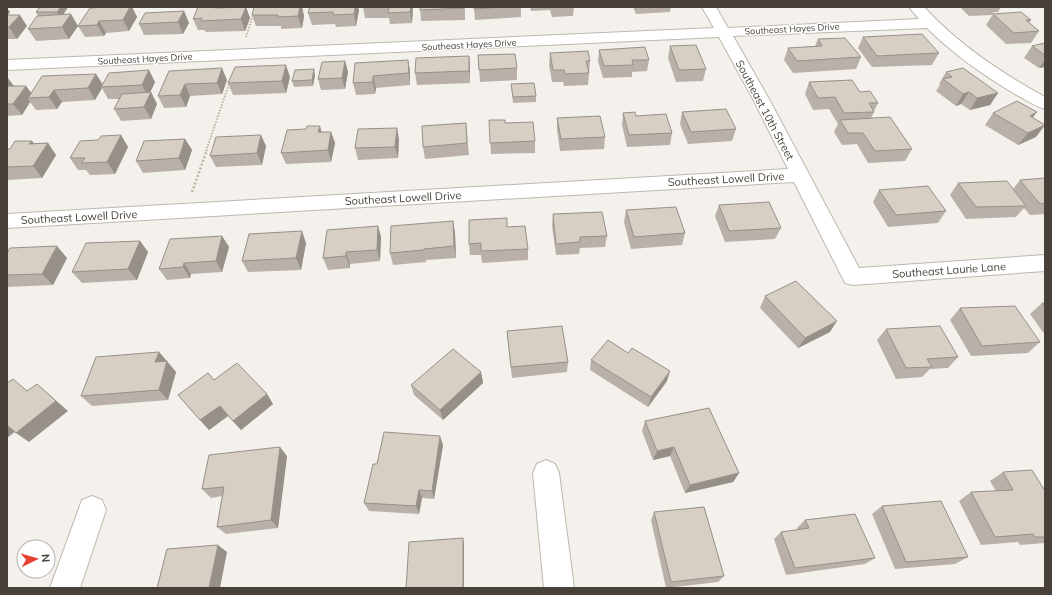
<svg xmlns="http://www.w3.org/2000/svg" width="1052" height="595" viewBox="0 0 1052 595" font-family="Mulish,sans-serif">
<rect width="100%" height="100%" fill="#f4f0eb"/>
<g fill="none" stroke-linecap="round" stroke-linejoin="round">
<defs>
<path id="minor" d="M702,7H716L728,28L919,19L909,7H924C959,45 1000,72 1045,97V109C1034,106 1025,99 1015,94C983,75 953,54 927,28L733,36L769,99L859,268L1045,255V271L853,285L845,283L794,182L7,228V214L788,169L753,99L719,37L7,70V60L714,28Z
M546,460L555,464L559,473L574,588H544L533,473L537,464Z
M92,496L102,500L106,510L80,588H50L82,500Z"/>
</defs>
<use href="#minor" stroke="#beb7ae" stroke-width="2"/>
<path stroke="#bfb2a0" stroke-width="2" stroke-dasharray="1.5 1.5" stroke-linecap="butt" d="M246,37L253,15
M206,151L230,81"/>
<path stroke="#bfb2a0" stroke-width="2.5" stroke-dasharray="2 2" stroke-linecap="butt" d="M192,192L207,150"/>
<use href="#minor" fill="#fff" fill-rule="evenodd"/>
</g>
<path fill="#b9b1a9" d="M40,7H68L63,15L78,26L69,39L36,41L28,29L38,16L36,12Z
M106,7H132L137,17L129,31L106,33L104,36L85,37L78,26Z
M246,7L250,18L245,31L206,32L204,30H198L193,19L221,8Z
M254,7H302L304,16L302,28L281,29V26H256L252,15Z
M310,7H358L359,10L356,26L336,27L335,24L312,25L308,13Z
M363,7H413L412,23L390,24L389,18H365Z
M420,7H465V20L421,21Z
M474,7H521V17L475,20Z
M530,7H574L573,16L552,17L550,10L531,11Z
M633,7H671L670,12L636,14Z
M960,7H1001L998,12H994L992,15L969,16Z
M7,8L10,12L8,15L27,26L17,39H7Z
M184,11L189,23L183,34L144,35L139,24Z
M993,14L1031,20L1029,23L1039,31L1031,43L1006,44L986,25Z
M863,37L939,53L932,65L872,67L858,48Z
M818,39L861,57L856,69L793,73L784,60L788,48L815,46Z
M1045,43V67L1039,68L1024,58L1032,46Z
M670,46L706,69L703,81L676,82L668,58Z
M599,50L649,60L647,71L632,72V77L603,78L598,61Z
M550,53L590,61L588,85L564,86L563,82H552L549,65Z
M478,55L517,68V80L480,82Z
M469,56L470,83L417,85L415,73Z
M408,60L410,71V85L376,88L375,94L356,95L353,83Z
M345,61L348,72L345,89L321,90L318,79Z
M169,71L227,80L222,94L190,96L186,107L164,108L158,96Z
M946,72L998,93L990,105L970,110L961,104L956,106L936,91L940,85L939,84Z
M96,74L103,85L155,82L150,92H151L157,104L151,119L121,121L114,109L119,99H108L102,88L95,100L62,102L57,109L36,110L30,102L22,115L7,116V77L14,86H26L31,93Z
M315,75L313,86L294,87L292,81Z
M290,77L286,93L233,95L228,83Z
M809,82L860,92L878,103L874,111V112L871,118L912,149L905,161L868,163L857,144L842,145L834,132L838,124L829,109L813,110L805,94Z
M511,84L536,96V102L513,103Z
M682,112L736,129L732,141L688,144L680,124Z
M623,113L636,116L672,133L670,145L627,147L622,125Z
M993,113L1033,118L1036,137L1018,145L985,125Z
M557,118L605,137L604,149L560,151L557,130Z
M489,120L505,123L535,141V153L491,154Z
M466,123L469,155L425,159L423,147Z
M320,126L321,132H331L335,143L331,162L286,164L281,153L306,129Z
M121,135L128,147L115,174L90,175L86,170H78L70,158L98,140Z
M185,139L192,150L185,170L143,173L136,161Z
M399,139L398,158L358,160L355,148Z
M32,141L34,144L48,143L56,155L42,178L7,180V149H10Z
M266,146L262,165L216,167L210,156Z
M1045,178V214L1030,215L1024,208L1016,217L966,219L950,195L958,183L1013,189L1020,180Z
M879,190L946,211L938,223L888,227L873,202Z
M719,205L781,228L775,239L725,242L715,216Z
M626,210L685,233L682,245L631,249L624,222Z
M553,214L607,236L605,247L580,248L579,254L556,255L552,226Z
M453,221L455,233L456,258L426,260V262L393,265L390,253Z
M378,226L381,237L380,261L350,264V268L328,270L323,258Z
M507,227L528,249V260L482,263L481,255H470L469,244Z
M222,236L229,247L222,272L191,274L190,278L167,280L159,269Z
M140,241L148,252L137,280L82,283L72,272Z
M306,243L301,270L248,272L242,261Z
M7,253L67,258L53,285L7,287Z
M765,296L830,332L798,348L760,308Z
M1042,303H1045V335L1030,314Z
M960,308L1040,342L1028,353L971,356L950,320Z
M886,329L958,357L948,368L930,369L922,377L896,379L877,340Z
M507,331L568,362L567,372L512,378L508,342Z
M159,352L176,372L168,400L92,406L81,396Z
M591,360L667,381L648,407L590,370Z
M481,372L483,383L443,420L414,395L411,385Z
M214,380L267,394L273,404L241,430L228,416L209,430L178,395Z
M645,421L739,473L733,482L685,493L670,456L653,460L642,431Z
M443,445L434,499L422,498L419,514L369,511L364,503L377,464Z
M287,456L278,528L226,534L217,527L222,496L211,498L202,489Z
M1003,472L1045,491V543L1020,545L1018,542L981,545L959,501L971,492L996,491L990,481Z
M882,506L968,557L955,564L895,569L872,514Z
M654,512L724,576L718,582L666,588L651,520Z
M805,520L875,558L865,564L786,575L774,539L781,532L798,530L797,528Z"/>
<path fill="#969089" d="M61,7H68L61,18L57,12Z
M130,7H132L137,17L129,31L123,20Z
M246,7L250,18L245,31L241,19Z
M300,7H302L304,16L302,28L298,16Z
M355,7H358L359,10L356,26L354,14Z
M411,7H413L412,23L410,12Z
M7,8L10,12L7,16Z
M184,11L189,23L183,34L178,22Z
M71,14L78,26L69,39L62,27Z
M20,15L27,26L17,39L9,27Z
M99,21L106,33L104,36L97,25Z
M469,56L470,67V83L469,71Z
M408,60L410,71V85L409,73Z
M1045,60V67L1039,68Z
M345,61L348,72L345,89L342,78Z
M286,65L290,77L286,93L282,81Z
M222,68L227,80L222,94L217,83Z
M314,69L315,75L313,86L312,80Z
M149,70L155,82L148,97L142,85Z
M96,74L103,85L101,87L102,88L95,100L88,88Z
M373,76L376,88L375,94L373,82Z
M7,77L16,89L7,96Z
M185,84L190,96L186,107L180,95Z
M26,86L34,97L28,98L30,102L22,115L13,104Z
M54,90L62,102L57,109L49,97Z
M151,92L157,104L151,119L144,107Z
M969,92L961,104L956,106L963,94Z
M998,93L990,105L970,110L977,98Z
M1037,112L1028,124L1030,116Z
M1045,125L1036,137L1018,145L1028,133Z
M320,126L323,138L318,132Z
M397,128L399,139L398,158L395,147Z
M331,132L335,143L331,162L328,150Z
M121,135L128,147L115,174L107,162Z
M261,135L266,146L262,165L257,153Z
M185,139L192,150L185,170L179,158Z
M32,141L41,152L29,144Z
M48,143L56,155L42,178L33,166Z
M453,221L455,233L456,258L454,246Z
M378,226L381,237L380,261L377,250Z
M302,231L306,243L301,270L296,258Z
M222,236L229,247L222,272L216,261Z
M140,241L148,252L137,280L128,269Z
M57,246L67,258L53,285L42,274Z
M346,252L350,264V268L346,256Z
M184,263L191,274L190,278L183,267Z
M837,321L830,332L798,348L805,338Z
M159,352L176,372L168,400L159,390L155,362Z
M670,371L667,381L648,407L651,397Z
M481,372L483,383L443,420L440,410Z
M37,384L68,411L29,442L16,433Z
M267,394L273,404L241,430L233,421Z
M220,406L228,416L209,430L200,420Z
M7,424L17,430L7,438Z
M440,436L443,445L434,499L432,491Z
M280,447L287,456L278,528L271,520Z
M674,447L670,456L653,460L657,451Z
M739,473L733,482L685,493L690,485Z
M419,490L422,498L419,514L416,506Z
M463,538L464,545V588H463Z
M218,545L227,552L220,588H209Z"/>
<path fill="#d7cec4" stroke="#969089" d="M40,7H61L57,12H36Z
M106,7H130L123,20L99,21L97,25L78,26L90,8Z
M198,7H216L215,8L246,7L241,19L201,21L202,18L193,19Z
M254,7H300L298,16L278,17V15H252Z
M310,7H355L354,14L333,15V12L308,13Z
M389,7H411L410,12L388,13Z
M420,7H464V8L420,10Z
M474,7H503L474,9Z
M184,11L178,22L139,24L145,13Z
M1021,12L1031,20H1026L1039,31L1014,33L993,14Z
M71,14L62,27L28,29L37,16Z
M7,15H20L9,27H7Z
M922,34L939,53L877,56L863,37Z
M845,38L861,57L797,61L788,48L822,46L818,39Z
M1045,43V55L1032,46Z
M696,45L706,69L679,70L670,46Z
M645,47L649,60H632L633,65L604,66L599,50Z
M588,51L590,61H586L589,73L565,74L564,70H553L550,53Z
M515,54L517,68L479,70L478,55Z
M469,56V71L415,73L416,58Z
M408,60L409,73L373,76V82L353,83L355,63Z
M345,61L342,78L318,79L322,62Z
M286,65L282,81L228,83L235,67Z
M222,68L217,83L185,84L180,95L158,96L169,71Z
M963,68L998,93L977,98L969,92L963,94L943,79L952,77L946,72Z
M314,69L312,80L292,81L295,70Z
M149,70L142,85L101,87L109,73Z
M96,74L88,88L54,90L49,97L28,98L42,76Z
M852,80L860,92L870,91L878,103H869L874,112L844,113L835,97L818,98L809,82Z
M534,83L536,96L513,97L511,84Z
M7,86H26L13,104H7Z
M151,92L144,107L114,109L122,94Z
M1017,101L1037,112L1030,116L1045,125L1028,133L993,113Z
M726,109L736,129L691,132L682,112Z
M635,112L636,116L666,114L672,133L629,135L623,113Z
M600,116L605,137L561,139L557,118Z
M890,117L912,149L875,151L863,133H848L840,120Z
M489,120H505V123L533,122L535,141L490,143Z
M466,123L467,143L423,147L422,126Z
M307,126H320L318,132H331L328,150L281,153L287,130L306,129Z
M397,128L395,147L355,148L358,129Z
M121,135L107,162L81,163L85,158H70L80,141L98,140L101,136Z
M261,135L257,153L210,156L216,137Z
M185,139L179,158L136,161L144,141Z
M15,141H32L29,144L48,143L33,166L7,167V149H10Z
M1045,178V203L1040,204L1020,180Z
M1007,181L1026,206L976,207L958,183Z
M928,186L946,211L896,215L879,190Z
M769,202L781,228L729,231L719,205Z
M676,207L685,233L634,237L626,210Z
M602,212L607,236L580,237V242L556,244L553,214Z
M507,218V227L525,226L528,249L481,251V243L469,244V220Z
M453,221L454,246L424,249V250L390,253L391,226Z
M378,226L377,250L346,252V256L323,258L327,230Z
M302,231L296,258L242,261L249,234Z
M222,236L216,261L184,263L183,267L159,269L170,239Z
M140,241L128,269L72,272L86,243Z
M57,246L42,274L7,275V253L10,248Z
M796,281L837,321L805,338L765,296Z
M1042,303H1045V307Z
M1015,306L1040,342L982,346L960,308Z
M562,326L568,362L511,367L507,331Z
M940,326L958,357L927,359L932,367L906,368L886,329Z
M608,340L628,353L632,348L670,371L651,397L591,360Z
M453,349L481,372L440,410L411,385Z
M159,352L155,362L167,361L159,390L81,396L96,357Z
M237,363L267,394L233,421L220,406L200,420L178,395L208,373L214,380Z
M13,379L27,391L37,384L56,401L16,433L7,425V383Z
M709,408L739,473L690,485L674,447L657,451L645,421Z
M384,432L440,436L432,491L419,490L416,506L364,503L373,464H377Z
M280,447L271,520L217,527L224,487L202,489L209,455Z
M1032,470L1045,491V537H1035L1033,534L995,537L971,492L1013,490L1003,472Z
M941,501L968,557L906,562L882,506Z
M704,507L724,576L671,582L654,512Z
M855,514L875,558L795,568L781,532L809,528L805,520Z
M463,538V588H406L409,542Z
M218,545L209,588H157L167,549Z"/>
<g text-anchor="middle" stroke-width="3" stroke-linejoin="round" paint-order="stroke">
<g font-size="9" fill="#474139" stroke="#fff">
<text transform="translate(792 29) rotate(-3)" y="3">Southeast Hayes Drive</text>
<text transform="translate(469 45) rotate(-3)" y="3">Southeast Hayes Drive</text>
<text transform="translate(145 59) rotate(-3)" y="3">Southeast Hayes Drive</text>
</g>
<g font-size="11" fill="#474139" stroke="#fff">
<text transform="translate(765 110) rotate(62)" y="4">Southeast 10th Street</text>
<text transform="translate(726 179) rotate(-3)" y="4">Southeast Lowell Drive</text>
<text transform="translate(403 198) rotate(-3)" y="4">Southeast Lowell Drive</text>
<text transform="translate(79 217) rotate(-3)" y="4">Southeast Lowell Drive</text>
<text transform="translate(949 270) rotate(-4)" y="4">Southeast Laurie Lane</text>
</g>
</g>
<rect width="1052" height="595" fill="none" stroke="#474139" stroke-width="16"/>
<g transform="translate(36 559) rotate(85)"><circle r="19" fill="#ffffff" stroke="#b5b3b0"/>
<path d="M0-3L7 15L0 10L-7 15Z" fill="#e54030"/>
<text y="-6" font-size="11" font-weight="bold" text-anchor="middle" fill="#474139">N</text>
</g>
</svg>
